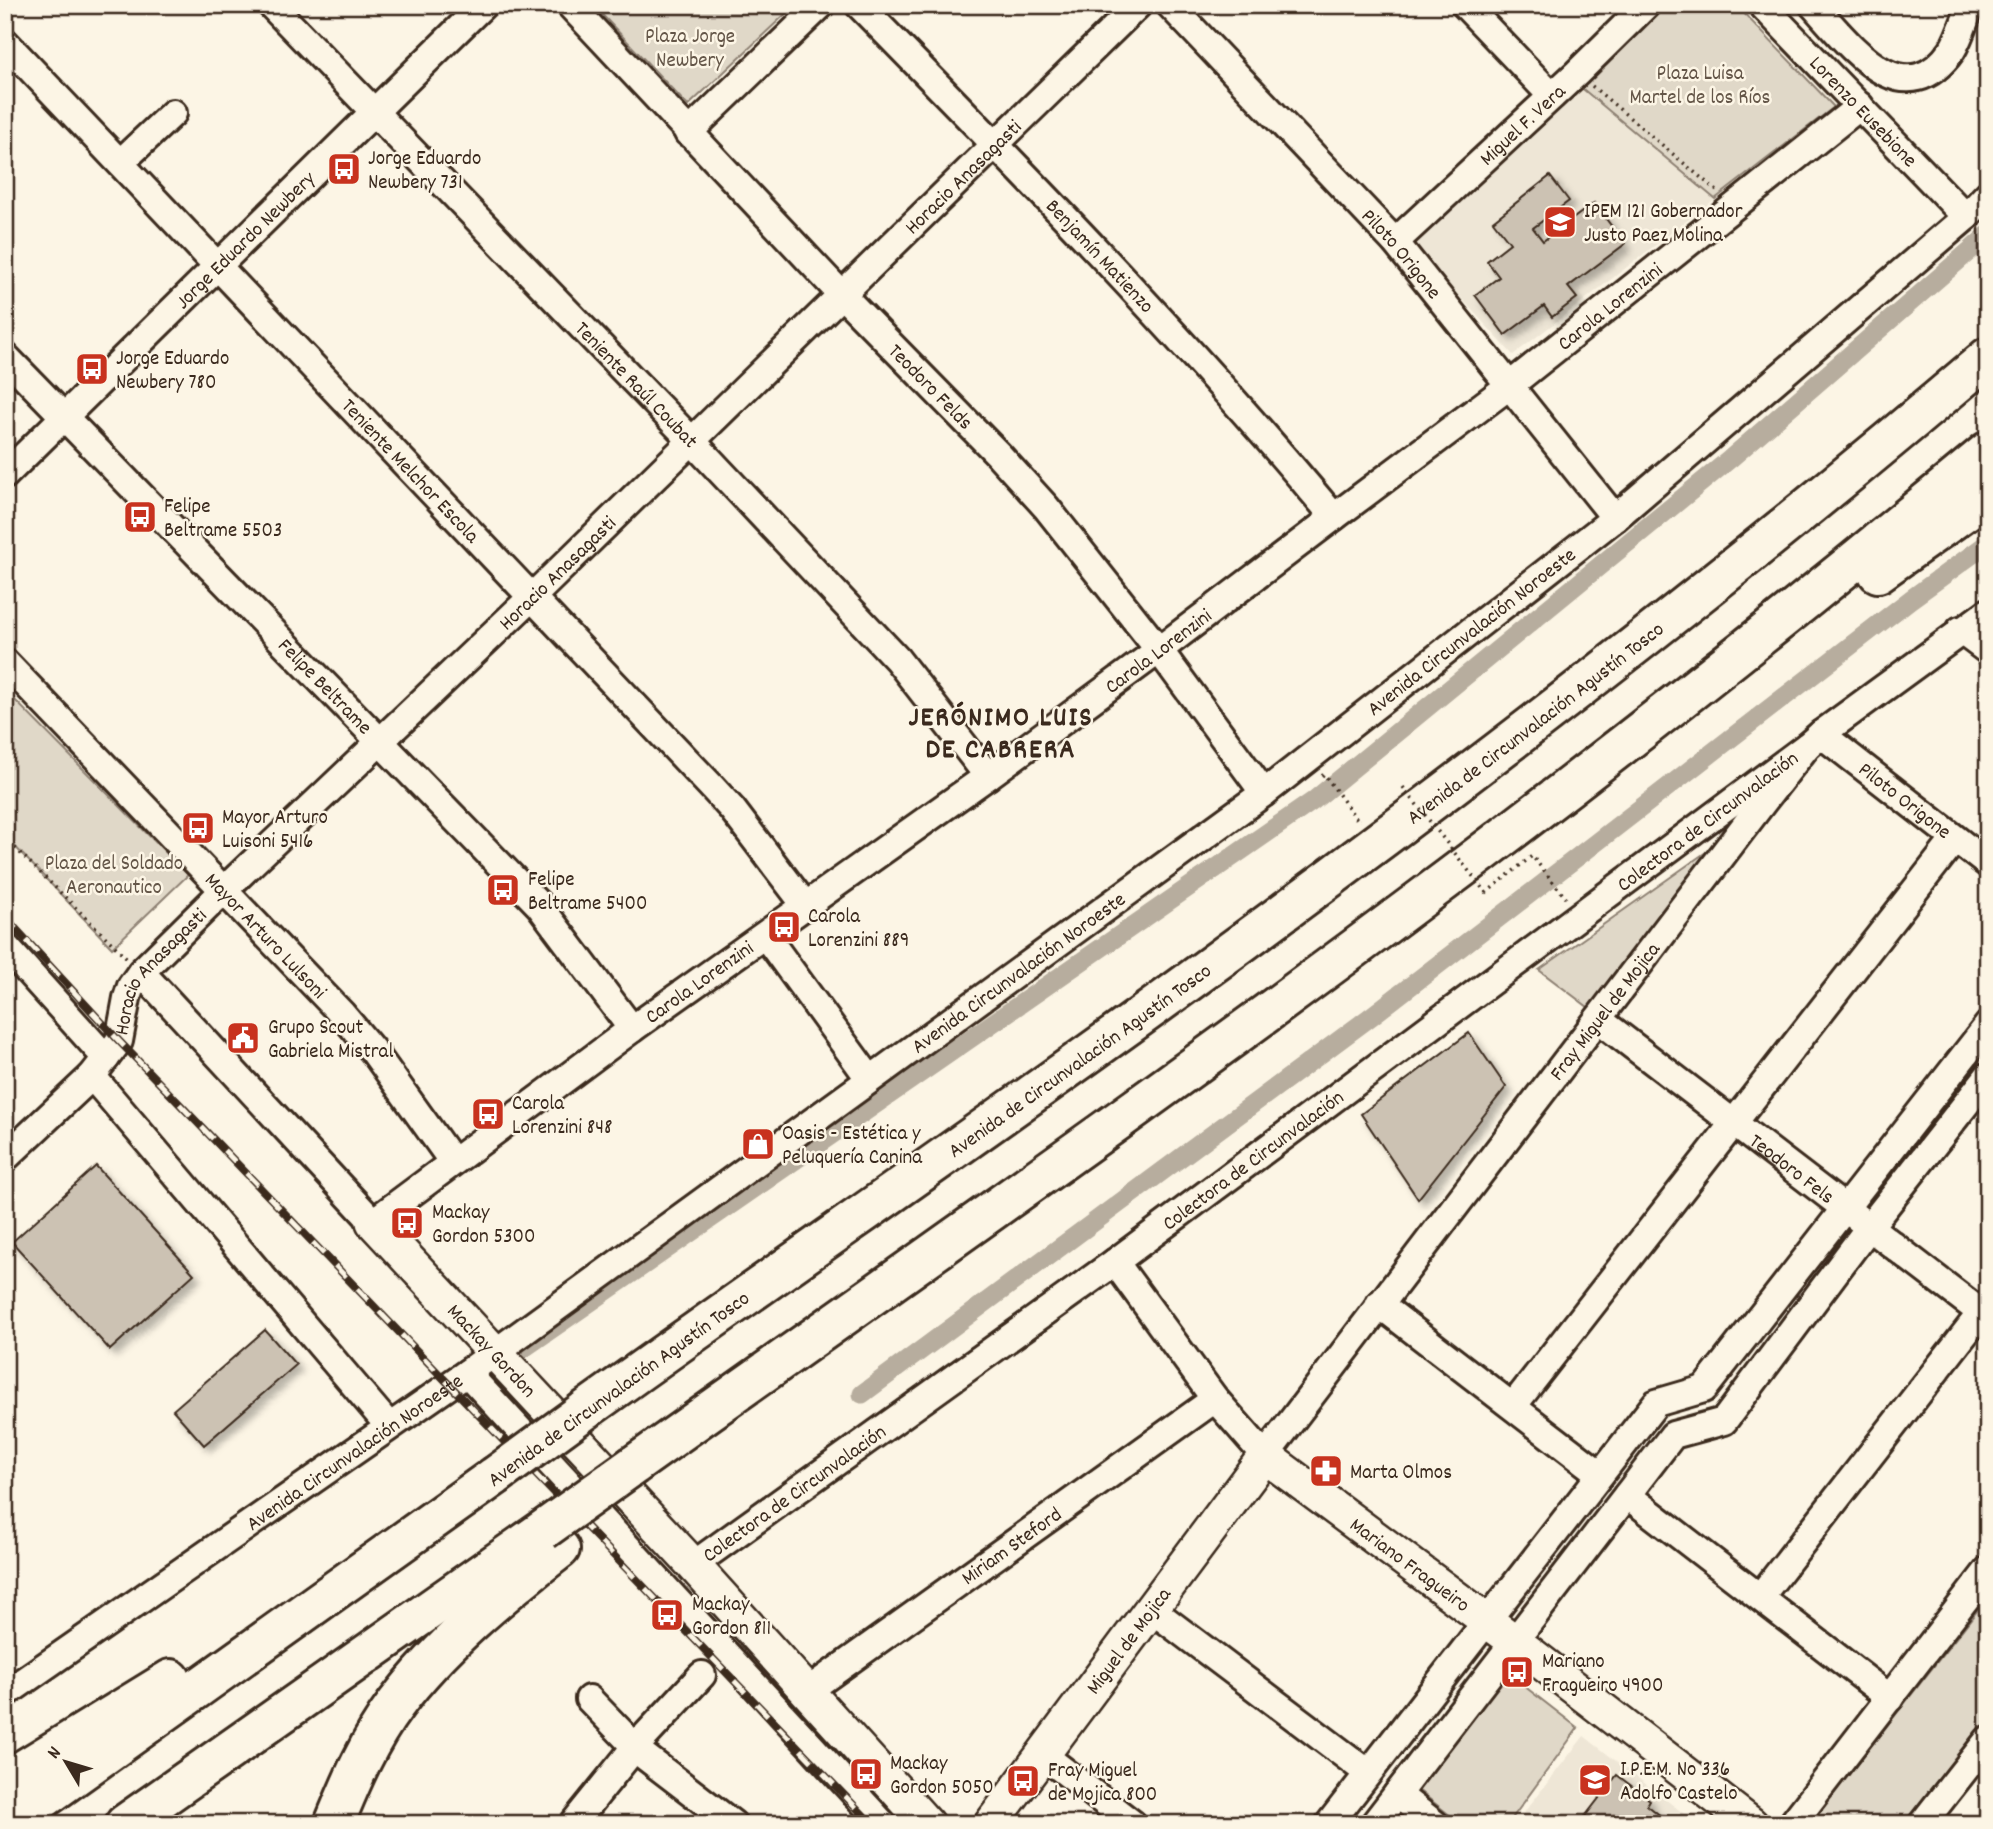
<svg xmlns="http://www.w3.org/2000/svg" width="1993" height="1829" viewBox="0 0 1993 1829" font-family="Dekko,sans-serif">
<defs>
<filter id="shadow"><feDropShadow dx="6" dy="6" stdDeviation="3.5" flood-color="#0004"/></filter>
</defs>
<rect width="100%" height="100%" fill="#fcf5e5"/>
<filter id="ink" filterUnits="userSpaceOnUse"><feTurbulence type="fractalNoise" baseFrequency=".0143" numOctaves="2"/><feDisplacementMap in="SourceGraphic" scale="14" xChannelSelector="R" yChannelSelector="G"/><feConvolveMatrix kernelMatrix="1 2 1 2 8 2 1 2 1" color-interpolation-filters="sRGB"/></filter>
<g filter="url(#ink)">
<path fill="#eee6d6" d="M1578,85L1715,199L1513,355L1412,244Z
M1584,1736L1697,1824H1515Z"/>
<path fill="#e0d8c8" stroke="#8e8173" stroke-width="2" d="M593,5H795L688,106Z
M1662,5H1736L1834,107L1715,199L1578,85Z
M5,690L188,875L112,948L5,836Z
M1716,845L1592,1010L1539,970Z
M1988,1597V1726L1911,1824H1810Z
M1506,1672L1578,1728L1508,1824H1461L1418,1790Z"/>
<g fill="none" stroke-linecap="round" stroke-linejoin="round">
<path stroke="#b7ad9e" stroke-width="19" d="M520,1351L1313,801L1730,459L1988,235
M862,1394L1373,1015L1911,599L1988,543"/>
</g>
<path fill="#ccc2b3" stroke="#3b2a1e" stroke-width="2" filter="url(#shadow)" d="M1550,176L1569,201L1533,228L1543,241L1594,203L1625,244L1568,287L1577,298L1552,317L1544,306L1505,335L1475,295L1499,277L1487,261L1510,243L1493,221Z
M1469,1033L1506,1087L1418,1199L1361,1114Z
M96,1166L194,1274L110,1350L12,1242Z
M265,1330L296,1365L204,1445L173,1410Z
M1617,1775L1650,1800L1647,1805L1671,1824H1590L1583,1819Z"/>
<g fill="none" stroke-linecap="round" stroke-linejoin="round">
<defs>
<g id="minor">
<path id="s1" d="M271,5L692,441L897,659L988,776"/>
<path id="s2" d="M570,5L842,295L998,454L1046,507L1159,650L1264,793"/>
<path id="s3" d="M859,5C1022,171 1185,338 1334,517"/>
<path id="s4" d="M1170,5L1395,242L1615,518"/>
<path d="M1465,5L1552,96"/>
<path id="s5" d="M1762,5L1966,217"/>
<path d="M1813,5C1848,43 1903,120 1952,50C1960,37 1965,19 1971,5"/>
<path id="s6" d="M5,42L710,785L732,809L805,905"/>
<path d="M688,133L821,5"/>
<path d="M121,162L173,113"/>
<path id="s7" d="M1395,242L1577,73L1646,5"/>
<path id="s8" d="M5,356L539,905L632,1029"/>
<path id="s9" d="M5,475L483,5"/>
<path d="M1960,630L1988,651"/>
<path id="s10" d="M5,662L342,1014L374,1052L452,1161"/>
<path id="s11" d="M1821,734L1988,864"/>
<path d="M765,935L869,1078"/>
<path d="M5,946L106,1058"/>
<path id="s12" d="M141,972L373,1222L632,1029L988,776L1159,650L1334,517L1509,386L1860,106"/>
<path id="s13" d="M1598,1019L1988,1318"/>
<path d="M92,1076L389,1426"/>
<path id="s14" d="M5,1158L92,1076L119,1041L127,998L131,986L141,972L225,889L533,596L1138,5"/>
<path id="s15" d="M1115,1262L1215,1399L1265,1456L1763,802L1807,746L1821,734L1988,612"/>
<path d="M1379,1304L1600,1474"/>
<path d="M467,1373L883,1824"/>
<path d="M1513,1406L1955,839"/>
<path d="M1627,1495L1890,1698"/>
<path id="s16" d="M693,1565L1115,1262L1807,746"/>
<path d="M1760,1597L1988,1304"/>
<path d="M1151,1609L1367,1772"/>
<path id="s17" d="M806,1692L1215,1399"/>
<path id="s18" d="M5,1694L467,1373L1264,793L1615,518L1966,217L1988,194"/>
<path d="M589,1699L643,1755L733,1824"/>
<path d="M1042,1754L1133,1824"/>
<path d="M1397,1794L1435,1824"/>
<path d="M573,1824L635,1747L702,1675"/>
<path d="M1329,1824L1656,1403L1704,1389L1988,1025"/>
<path d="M1374,1824L1673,1435L1724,1421L1870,1226L1988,1076"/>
<path d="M1792,1824L1988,1570"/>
<path d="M1922,1824L1988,1740"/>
</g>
<g id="major">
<path id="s19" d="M373,1222L693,1565L927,1824"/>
<path id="s20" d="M991,1824L1265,1456L1514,1641L1751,1824"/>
</g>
<g id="highway">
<path d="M1878,573L1988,495"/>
<path id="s21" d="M584,1411C789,1264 998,1121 1202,972C1471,776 1735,573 1988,357"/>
<path d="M634,1465C895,1279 1158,1096 1414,904C1609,759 1800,607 1988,451"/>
<path d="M5,1781L171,1679"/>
<path d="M8,1824L495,1476"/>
<path d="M125,1824L543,1530"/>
<path d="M334,1824C351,1782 369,1740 396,1704C441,1644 501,1595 560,1549"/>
</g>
</defs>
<use href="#minor" stroke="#3b2a1e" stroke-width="32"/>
<use href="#major" stroke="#3b2a1e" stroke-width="38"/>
<use href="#highway" stroke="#3b2a1e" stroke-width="44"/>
<path stroke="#3b2a1e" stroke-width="3.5" stroke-dasharray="2 5" stroke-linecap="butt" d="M1592,86L1717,191
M1322,776L1324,774L1358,821L1360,820
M5,838L127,958
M1486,893L1532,856L1566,898"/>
<use href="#minor" stroke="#fcf5e5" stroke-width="26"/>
<use href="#major" stroke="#fcf5e5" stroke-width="33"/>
<use href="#highway" stroke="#fcf5e5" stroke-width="38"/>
<defs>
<path id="rail" d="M5,917L119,1041L872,1824"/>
</defs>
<use href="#rail" stroke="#3b2a1e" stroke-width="8"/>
<use href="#rail" stroke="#fcf5e5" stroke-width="5" stroke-dasharray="16" stroke-linecap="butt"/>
<defs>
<path id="highway-bridge" d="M495,1476L584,1411
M543,1530L634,1465"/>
</defs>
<use href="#highway-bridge" stroke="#3b2a1e" stroke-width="44" stroke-linecap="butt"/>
<path stroke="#3b2a1e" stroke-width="3.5" stroke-dasharray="2 5" stroke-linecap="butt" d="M1403,787L1486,893"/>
<use href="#highway-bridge" stroke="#fcf5e5" stroke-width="38"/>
</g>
</g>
<defs>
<symbol id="bus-square" viewBox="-11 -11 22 22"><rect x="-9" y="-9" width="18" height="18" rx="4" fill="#c8321e" stroke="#fcf5e5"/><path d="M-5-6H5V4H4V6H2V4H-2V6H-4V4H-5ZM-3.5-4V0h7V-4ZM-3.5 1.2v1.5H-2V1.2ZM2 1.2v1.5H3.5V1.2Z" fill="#fff"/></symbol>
<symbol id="school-square" viewBox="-11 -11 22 22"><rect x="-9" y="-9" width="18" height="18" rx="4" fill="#c8321e" stroke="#fcf5e5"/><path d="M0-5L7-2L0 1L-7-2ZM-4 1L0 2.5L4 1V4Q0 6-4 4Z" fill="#fff"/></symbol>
<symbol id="civic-square" viewBox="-11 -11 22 22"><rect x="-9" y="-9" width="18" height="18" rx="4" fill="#c8321e" stroke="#fcf5e5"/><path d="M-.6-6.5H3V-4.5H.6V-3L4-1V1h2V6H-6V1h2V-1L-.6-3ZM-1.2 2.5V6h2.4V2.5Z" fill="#fff"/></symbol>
<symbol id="shop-square" viewBox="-11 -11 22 22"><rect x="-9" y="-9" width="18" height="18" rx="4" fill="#c8321e" stroke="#fcf5e5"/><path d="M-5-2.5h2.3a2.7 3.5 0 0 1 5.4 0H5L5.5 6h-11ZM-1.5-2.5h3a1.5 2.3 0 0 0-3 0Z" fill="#fff"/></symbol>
<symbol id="pharmacy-square" viewBox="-11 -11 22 22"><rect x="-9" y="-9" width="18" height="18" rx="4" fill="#c8321e" stroke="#fcf5e5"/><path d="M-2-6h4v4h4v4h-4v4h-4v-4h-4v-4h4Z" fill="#fff"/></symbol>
</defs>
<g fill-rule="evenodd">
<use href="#bus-square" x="325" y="150" width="38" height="38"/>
<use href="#school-square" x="1541" y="203" width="38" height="38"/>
<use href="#bus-square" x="73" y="350" width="38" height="38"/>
<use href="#bus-square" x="121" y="498" width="38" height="38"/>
<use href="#bus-square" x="179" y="809" width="38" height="38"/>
<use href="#bus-square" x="484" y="871" width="38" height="38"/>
<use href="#bus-square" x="765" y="908" width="38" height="38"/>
<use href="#civic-square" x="224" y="1019" width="38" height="38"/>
<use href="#bus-square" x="469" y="1095" width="38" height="38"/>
<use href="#shop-square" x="739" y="1125" width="38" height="38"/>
<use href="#bus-square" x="388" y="1204" width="38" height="38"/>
<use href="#pharmacy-square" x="1307" y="1452" width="38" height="38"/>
<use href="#bus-square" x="648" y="1596" width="38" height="38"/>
<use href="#bus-square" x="1498" y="1653" width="38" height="38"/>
<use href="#bus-square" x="847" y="1755" width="38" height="38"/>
<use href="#school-square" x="1576" y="1761" width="38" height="38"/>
<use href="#bus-square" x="1004" y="1762" width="38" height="38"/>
</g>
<g text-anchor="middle" stroke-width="5" stroke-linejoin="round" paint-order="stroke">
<g font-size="21" fill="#645648" stroke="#fcf5e5">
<text x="690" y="42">Plaza Jorge<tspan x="690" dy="24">Newbery</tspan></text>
<text x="1700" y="79">Plaza Luisa<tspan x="1700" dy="24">Martel de los Ríos</tspan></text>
<text x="114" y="869">Plaza del Soldado<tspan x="114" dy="24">Aeronautico</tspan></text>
</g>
<g font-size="21" fill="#3b2a1e" stroke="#fcf5e5">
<text dy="7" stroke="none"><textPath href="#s5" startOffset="147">Lorenzo Eusebione</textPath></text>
<text dy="7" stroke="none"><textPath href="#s7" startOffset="173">Miguel F. Vera</textPath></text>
<text dy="7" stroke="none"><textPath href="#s14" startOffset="1381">Horacio Anasagasti</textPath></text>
<text dy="7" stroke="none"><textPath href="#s9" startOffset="336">Jorge Eduardo Newbery</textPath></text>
<text dy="7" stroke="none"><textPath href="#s4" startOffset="340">Piloto Origone</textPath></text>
<text dy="7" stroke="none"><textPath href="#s3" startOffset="348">Benjamín Matienzo</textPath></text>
<text dy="7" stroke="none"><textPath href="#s12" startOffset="1880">Carola Lorenzini</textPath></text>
<text dy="7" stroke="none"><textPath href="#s1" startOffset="527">Teniente Raúl Coubat</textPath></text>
<text dy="7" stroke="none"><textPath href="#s2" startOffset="525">Teodoro Felds</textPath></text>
<text dy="7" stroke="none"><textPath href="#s6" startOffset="590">Teniente Melchor Escola</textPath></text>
<text dy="7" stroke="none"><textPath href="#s14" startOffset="814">Horacio Anasagasti</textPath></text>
<text dy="7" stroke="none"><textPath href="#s18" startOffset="1811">Avenida Circunvalación Noroeste</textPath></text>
<text dy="7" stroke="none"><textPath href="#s12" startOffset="1312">Carola Lorenzini</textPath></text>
<text dy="7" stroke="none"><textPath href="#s8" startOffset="460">Felipe Beltrame</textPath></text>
<text dy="7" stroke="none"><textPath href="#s21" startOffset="1174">Avenida de Circunvalación Agustín Tosco</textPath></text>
<text dy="7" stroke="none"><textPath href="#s11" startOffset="107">Piloto Origone</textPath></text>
<text dy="7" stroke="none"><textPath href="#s16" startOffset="1258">Colectora de Circunvalación</textPath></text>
<text dy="7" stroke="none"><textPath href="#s10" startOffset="378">Mayor Arturo Lulsoni</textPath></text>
<text dy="7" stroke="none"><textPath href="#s18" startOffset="1244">Avenida Circunvalación Noroeste</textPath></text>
<text dy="7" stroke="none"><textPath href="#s14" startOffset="247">Horacio Anasagasti</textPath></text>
<text dy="7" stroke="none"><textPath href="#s12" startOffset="746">Carola Lorenzini</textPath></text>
<text dy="7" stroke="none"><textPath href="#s15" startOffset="805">Fray Miguel de Mojica</textPath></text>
<text dy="7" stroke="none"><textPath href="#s21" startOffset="607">Avenida de Circunvalación Agustín Tosco</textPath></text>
<text dy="7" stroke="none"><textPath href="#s16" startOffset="691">Colectora de Circunvalación</textPath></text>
<text dy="7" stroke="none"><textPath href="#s13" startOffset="245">Teodoro Fels</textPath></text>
<text dy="7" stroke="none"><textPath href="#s19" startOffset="175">Mackay Gordon</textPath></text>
<text transform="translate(618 1388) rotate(-36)" y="7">Avenida de Circunvalación Agustín Tosco</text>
<text dy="7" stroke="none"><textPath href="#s18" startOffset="425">Avenida Circunvalación Noroeste</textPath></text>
<text dy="7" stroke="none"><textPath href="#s16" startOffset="124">Colectora de Circunvalación</textPath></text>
<text dy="7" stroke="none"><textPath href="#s17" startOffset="252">Miriam Steford</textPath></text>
<text dy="7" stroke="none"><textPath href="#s20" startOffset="640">Mariano Fragueiro</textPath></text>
<text dy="7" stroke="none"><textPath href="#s20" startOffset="229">Miguel de Mojica</textPath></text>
</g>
<g font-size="21" fill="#3b2a1e" stroke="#fcf5e5" text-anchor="start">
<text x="368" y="164">Jorge Eduardo<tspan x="368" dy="24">Newbery 731</tspan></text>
<text x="1584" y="217">IPEM 121 Gobernador<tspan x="1584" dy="24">Justo Paez Molina</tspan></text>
<text x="116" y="364">Jorge Eduardo<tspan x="116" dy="24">Newbery 780</tspan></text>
<text x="164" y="512">Felipe<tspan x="164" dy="24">Beltrame 5503</tspan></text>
<text x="222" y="823">Mayor Arturo<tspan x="222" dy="24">Luisoni 5416</tspan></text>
<text x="528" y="885">Felipe<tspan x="528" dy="24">Beltrame 5400</tspan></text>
<text x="808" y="922">Carola<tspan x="808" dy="24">Lorenzini 889</tspan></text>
<text x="268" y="1033">Grupo Scout<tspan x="268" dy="24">Gabriela Mistral</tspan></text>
<text x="512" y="1109">Carola<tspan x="512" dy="24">Lorenzini 848</tspan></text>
<text x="782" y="1139">Oasis - Estética y<tspan x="782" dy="24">Peluquería Canina</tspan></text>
<text x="432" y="1218">Mackay<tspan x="432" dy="24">Gordon 5300</tspan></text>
<text x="1350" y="1478">Marta Olmos</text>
<text x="692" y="1610">Mackay<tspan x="692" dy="24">Gordon 811</tspan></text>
<text x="1542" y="1667">Mariano<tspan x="1542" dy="24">Fragueiro 4900</tspan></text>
<text x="890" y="1769">Mackay<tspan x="890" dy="24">Gordon 5050</tspan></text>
<text x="1620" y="1775">I.P.E.M. No 336<tspan x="1620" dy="24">Adolfo Castelo</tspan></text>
<text x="1048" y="1776">Fray Miguel<tspan x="1048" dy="24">de Mojica 800</tspan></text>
</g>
<g font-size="28" font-weight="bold" letter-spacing="2" fill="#3b2a1e" stroke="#fcf5e5">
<text x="1001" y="725">JERÓNIMO LUIS<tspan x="1001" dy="32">DE CABRERA</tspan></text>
</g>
</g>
<rect width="1993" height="1829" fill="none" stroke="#fcf5e5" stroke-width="28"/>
<rect x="14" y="14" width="1965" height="1801" fill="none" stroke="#3b2a1e" stroke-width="2.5" filter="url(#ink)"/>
<g transform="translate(66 1762) rotate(308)" stroke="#fcf5e5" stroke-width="5" paint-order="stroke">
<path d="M0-5L12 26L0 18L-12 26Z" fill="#3b2a1e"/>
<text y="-10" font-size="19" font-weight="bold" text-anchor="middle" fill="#3b2a1e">N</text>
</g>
</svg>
